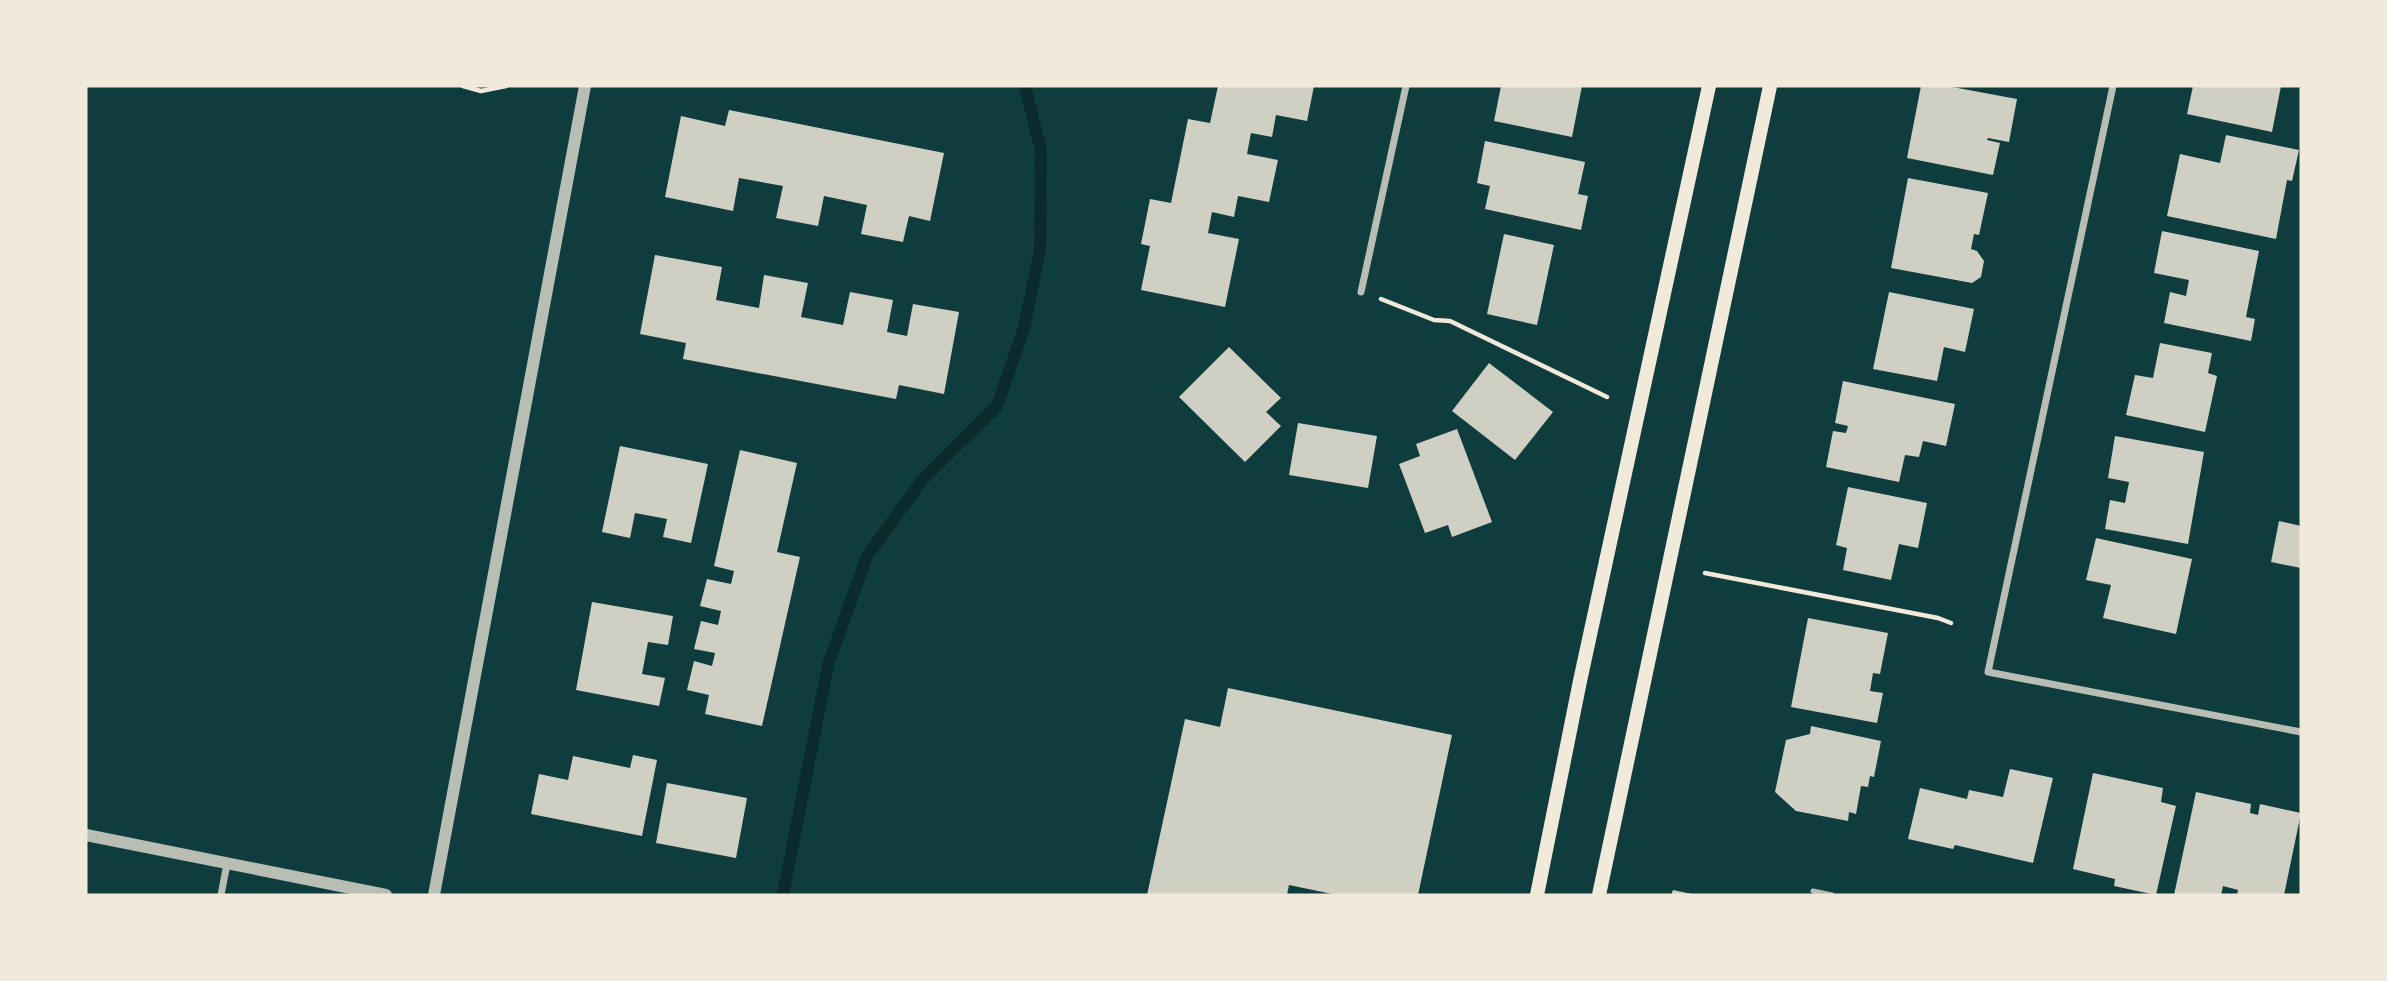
<svg xmlns="http://www.w3.org/2000/svg" width="2387" height="981" viewBox="0 0 2387 981" font-family="Montserrat,sans-serif">
<rect width="100%" height="100%" fill="#0f3d3e"/>
<g fill="none" stroke-linecap="round" stroke-linejoin="round">
<path stroke="#0a2a2b" stroke-width="12" d="M783,895L828,665L867,556L923,479L997,406L1024,328L1040,250L1041,151L1025,86"/>
</g>
<path fill="#cfcfc3" d="M1218,86H1314L1307,121L1276,115L1272,137L1251,133L1247,154L1278,160L1269,202L1238,196L1234,217L1212,212L1208,233L1239,239L1225,307L1141,290L1150,246L1141,244L1150,199L1171,203L1188,119L1210,123Z
M1501,86H1582L1572,137L1494,121Z
M1921,86H1947L2017,99L2009,142L1988,138L1987,140L2000,143L1993,175L1907,158Z
M2193,86H2281L2272,132L2187,114Z
M729,110L944,153L930,221L909,216L903,242L861,234L867,205L824,196L818,226L776,218L783,186L739,178L733,211L665,197L681,116L725,126Z
M2226,135L2299,150L2292,181L2287,180L2276,239L2167,216L2180,154L2220,163Z
M1485,141L1585,162L1578,194L1588,196L1581,230L1485,209L1490,186L1477,183Z
M1908,178L1988,193L1979,235L1974,234L1971,249L1977,251L1984,261L1981,277L1972,283L1891,268Z
M2162,231L2259,251L2246,317L2255,319L2251,341L2164,323L2170,292L2186,296L2189,280L2154,273Z
M1504,234L1554,245L1537,325L1487,314Z
M655,255L722,267L716,300L759,308L764,275L808,283L801,317L843,325L850,292L893,300L887,332L907,336L913,304L959,312L944,394L899,385L896,399L683,359L686,343L640,334Z
M1889,292L1974,309L1965,352L1944,347L1937,381L1873,369Z
M2160,343L2212,353L2208,373L2217,376L2205,432L2126,415L2135,375L2153,378Z
M1229,347L1281,398L1266,412L1281,426L1245,462L1179,397Z
M1489,363L1553,412L1515,460L1452,411Z
M1843,381L1955,404L1946,446L1923,441L1919,457L1905,455L1899,482L1826,467L1833,431L1846,433L1848,426L1835,423Z
M1298,423L1377,436L1368,488L1289,475Z
M1457,429L1492,522L1452,537L1448,525L1425,533L1399,464L1420,456L1416,444Z
M2115,436L2204,452L2188,544L2105,529L2110,500L2125,503L2129,482L2108,478Z
M620,446L708,464L691,543L663,537L667,519L635,513L630,538L602,532Z
M740,450L797,463L777,552L800,557L762,726L705,714L709,695L687,690L694,661L712,666L715,653L694,649L701,621L718,625L721,611L700,606L707,579L731,584L734,571L714,566Z
M1848,487L1927,503L1918,548L1899,544L1891,580L1843,570L1847,548L1836,545Z
M2279,521L2301,526V568L2271,562Z
M2096,538L2192,559L2176,634L2103,618L2111,585L2086,580Z
M592,602L673,616L668,645L648,642L642,674L665,678L659,706L576,690Z
M1808,618L1888,633L1880,674L1873,673L1870,691L1883,693L1877,723L1791,707Z
M1228,688L1452,735L1418,895H1337L1289,885L1287,895H1147L1185,719L1220,727Z
M1811,726L1881,741L1874,777L1870,776L1868,787L1861,786L1856,814L1849,812L1848,821L1796,811L1775,792L1786,740L1810,734Z
M633,755L657,760L642,836L531,814L539,774L568,780L573,756L630,768Z
M2010,769L2053,778L2033,863L1955,845L1953,849L1908,839L1920,788L1967,799L1969,790L2003,797Z
M2093,773L2163,788L2161,802L2176,806L2156,895L2114,886L2115,879L2073,869Z
M667,783L747,798L736,858L656,843Z
M2196,792L2251,804L2250,813L2258,815L2260,804L2301,813L2284,895H2237L2238,890L2223,886L2221,895H2174Z
M1673,890L1692,894V895H1671Z"/>
<g fill="none" stroke-linecap="round" stroke-linejoin="round">
<path stroke="#f1e9da" stroke-width="4.5" d="M463,86L481,91L506,86
M1381,299L1434,320L1450,321L1607,397
M1705,573L1938,618L1951,623"/>
<path stroke="#b8beb3" stroke-width="5" d="M1813,891L1832,895"/>
<path stroke="#b8beb3" stroke-width="7" d="M2113,86L1988,672L2301,732
M1361,292L1406,86
M221,895L227,864"/>
<path stroke="#b8beb3" stroke-width="12" d="M86,835L386,895
M434,895L585,86"/>
<path stroke="#f1e9da" stroke-width="14" d="M1537,895L1580,681L1709,86
M1599,895L1770,86"/>
</g>
<rect width="2387" height="981" fill="none" stroke="#f1e9da" stroke-width="175"/>
</svg>
